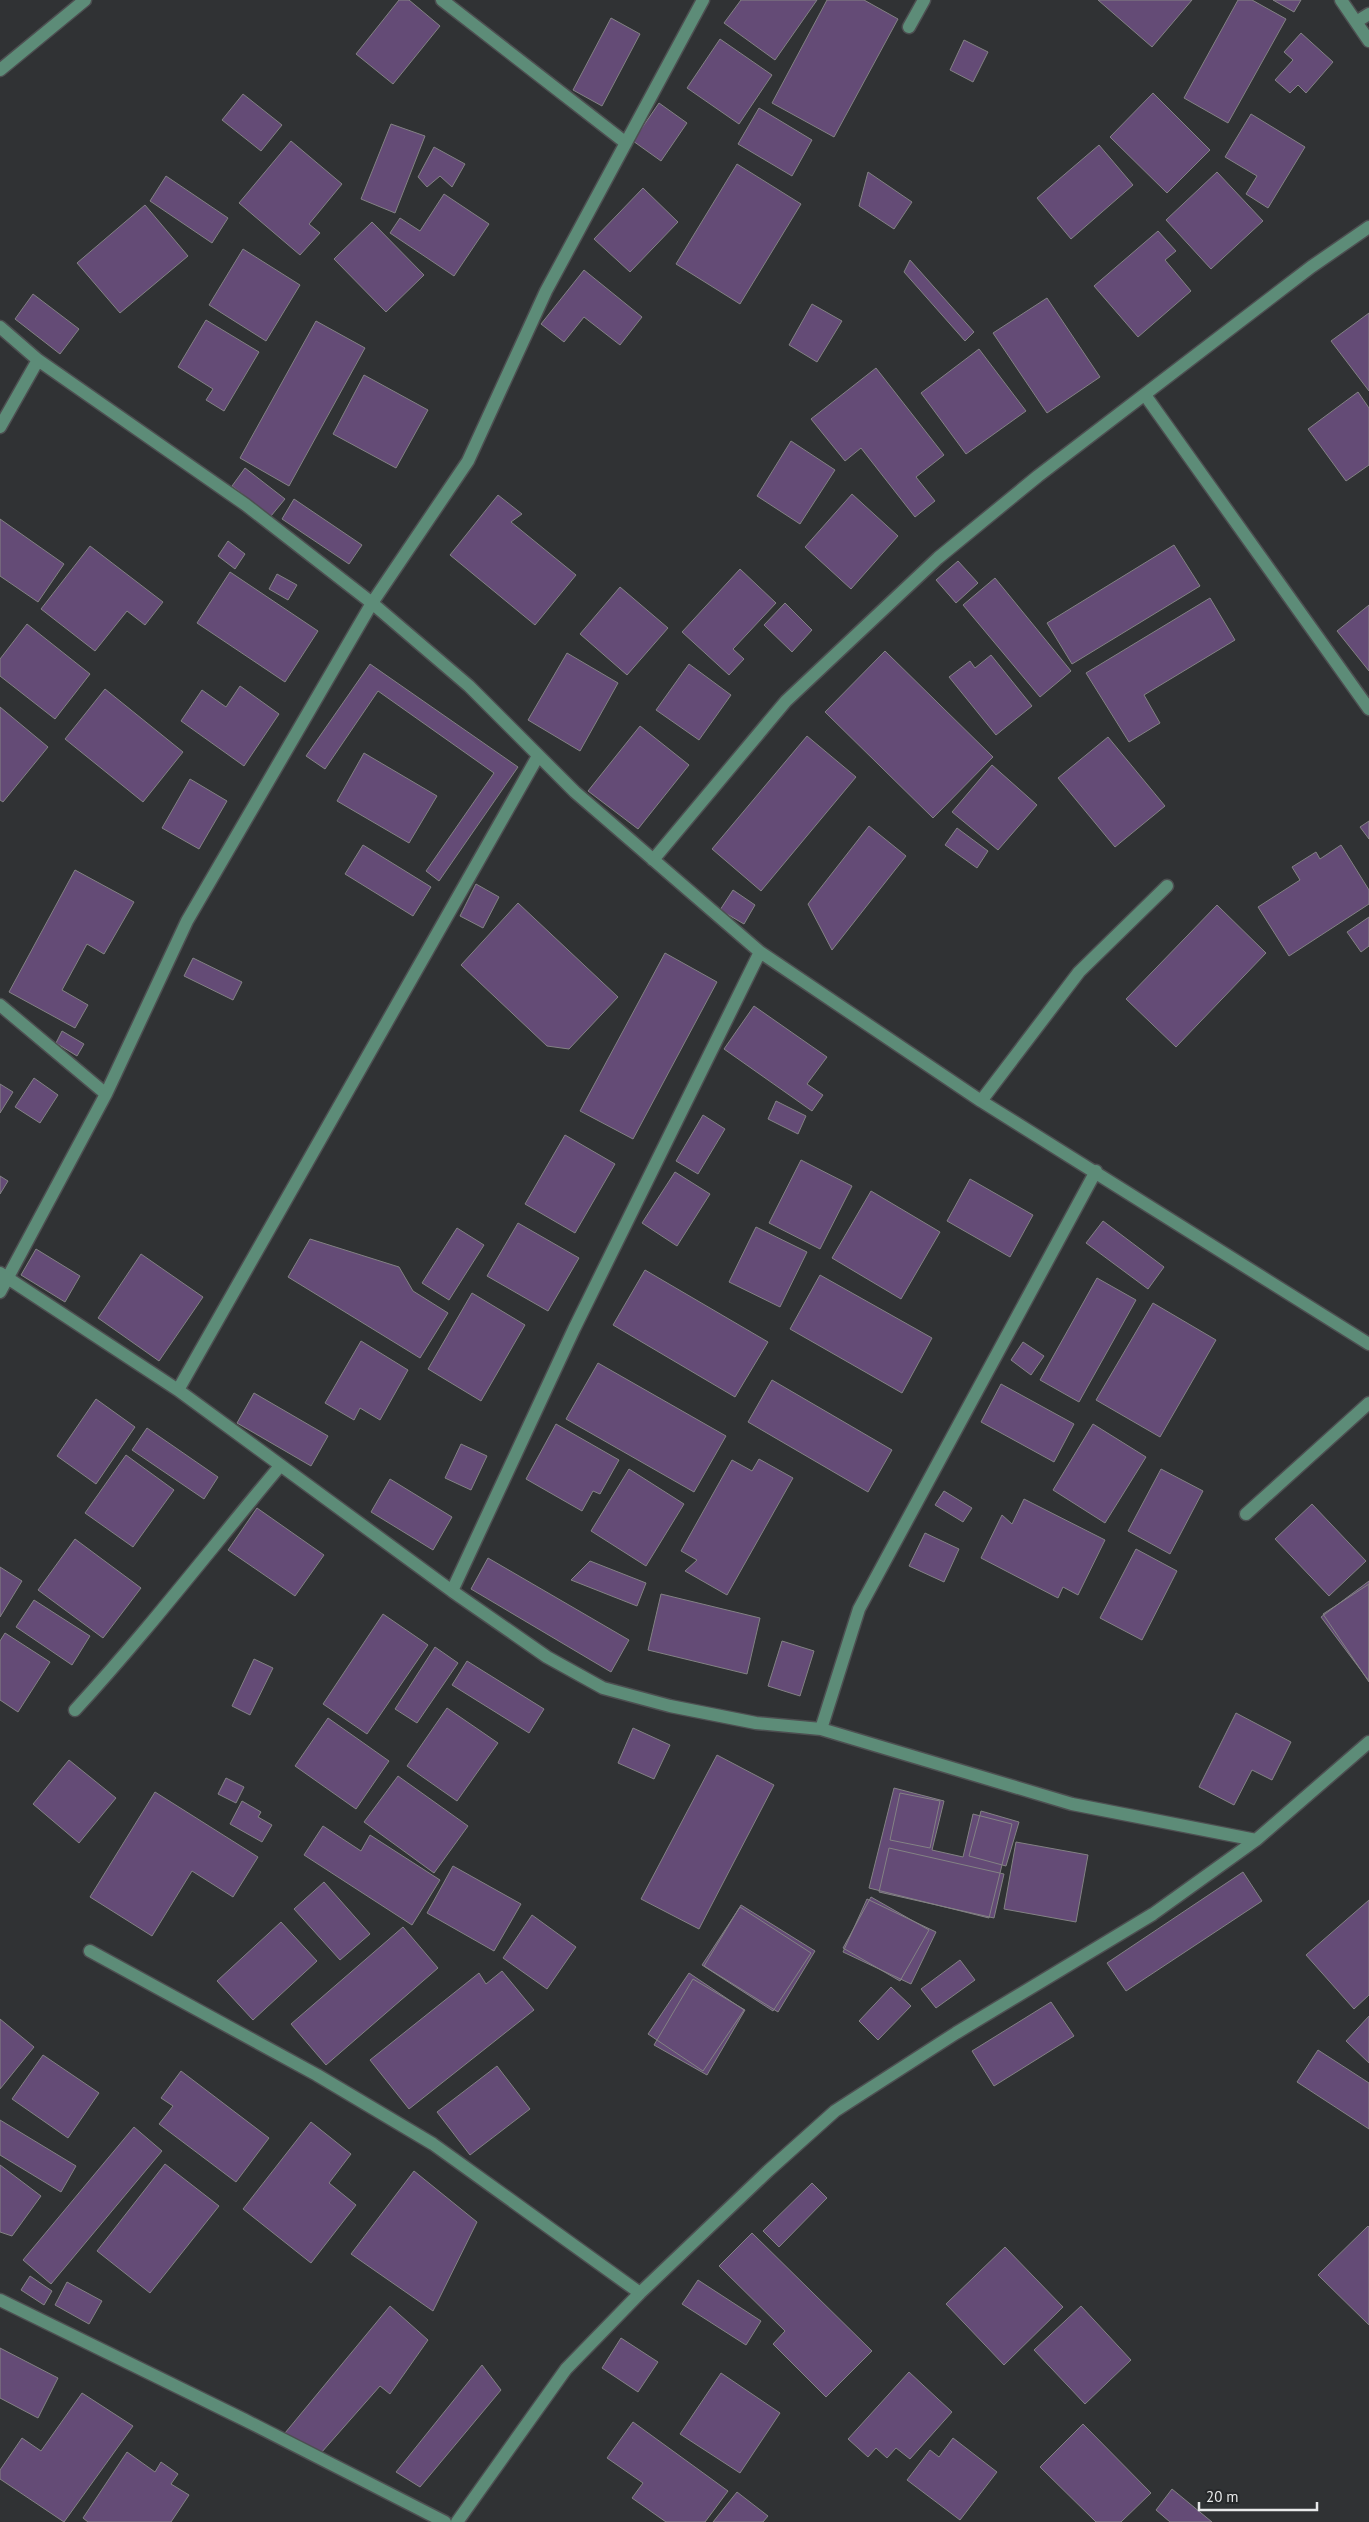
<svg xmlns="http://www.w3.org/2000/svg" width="1369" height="2522" viewBox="0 0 1369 2522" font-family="'PT Sans',sans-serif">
<rect width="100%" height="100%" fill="#303234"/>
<path fill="#644b76" stroke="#838284" d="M399,0H409L440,26L393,84L356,54Z
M741,0H817L775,60L724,23Z
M827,0H864L898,19L834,137L772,103Z
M1098,0H1192L1152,47Z
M1238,0H1252L1286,19L1228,123L1184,98Z
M1273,0H1301L1294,12Z
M611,18L640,34L602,106L573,90Z
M1301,33L1333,62L1306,93L1298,85L1290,93L1275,80L1293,60L1284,52Z
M720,39L772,75L739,124L687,88Z
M964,40L988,52L973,82L950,70Z
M1153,93L1210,150L1167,193L1110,137Z
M243,94L282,125L261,151L222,120Z
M659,103L687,123L661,161L633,141Z
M759,108L812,140L792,176L738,144Z
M1251,114L1305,147L1268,208L1246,194L1257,176L1225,157Z
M391,124L425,136L395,213L361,199Z
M291,141L342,184L309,224L320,233L300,255L239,203Z
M1099,145L1133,185L1071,239L1037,198Z
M434,147L465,164L452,187L440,176L427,187L418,177Z
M737,164L801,204L740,304L676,264Z
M868,172L912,202L894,229L859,206Z
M1217,172L1263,221L1211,269L1166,220Z
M166,176L228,218L212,243L150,201Z
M643,188L678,222L630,272L594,239Z
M444,194L489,224L454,276L390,233L400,218L420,231Z
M145,205L188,256L120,313L77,263Z
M372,222L424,275L386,312L334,259Z
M1158,231L1176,251L1165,260L1191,291L1138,337L1094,286Z
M243,249L300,285L266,341L209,305Z
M910,260L974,332L965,341L904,272Z
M584,270L642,317L620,345L584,317L564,342L541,324Z
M33,294L79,329L60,354L15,319Z
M1047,298L1100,377L1047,413L993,333Z
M812,304L842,321L817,362L789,345Z
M1369,313V391L1331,341Z
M206,320L259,352L224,411L206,400L213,389L178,367Z
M316,321L365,348L289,486L240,458Z
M979,349L1026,411L966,454L921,393Z
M876,368L944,455L916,477L935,501L915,517L861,448L845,461L811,419Z
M364,375L428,410L396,468L333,434Z
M1358,392L1369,408V465L1346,481L1308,429Z
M791,441L835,470L800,524L757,496Z
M245,468L285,499L271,516L232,486Z
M852,494L898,536L851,589L805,547Z
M498,495L522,514L511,522L576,575L535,625L450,555Z
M294,499L362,545L349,564L282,519Z
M0,519L64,564L38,602L0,576Z
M228,541L245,554L235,569L218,556Z
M1174,545L1200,586L1072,664L1047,623Z
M90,546L163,602L145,625L127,611L95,651L41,609Z
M958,561L978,583L956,603L936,580Z
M740,569L776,603L733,649L744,659L729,675L682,632Z
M230,572L318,631L285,682L197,623Z
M277,574L297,585L288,600L269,589Z
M995,578L1071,671L1040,697L963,605Z
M620,587L668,628L627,675L580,634Z
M1210,598L1235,640L1144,695L1160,723L1129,742L1086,673Z
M785,603L812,630L792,652L764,625Z
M1369,605V671L1337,631Z
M27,624L90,674L55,719L0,676V659Z
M885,651L993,757L933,818L825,712Z
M567,653L618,683L580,751L528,720Z
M991,655L1032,706L996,735L949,677L970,661L975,668Z
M370,664L518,767L439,881L426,871L494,773L378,691L325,769L306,756Z
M689,664L731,695L699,740L656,710Z
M240,686L279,714L244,766L181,721L202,690L226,707Z
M105,689L183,752L143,802L65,739Z
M0,707L48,747L3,802L0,800Z
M640,726L689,765L638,829L588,791Z
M807,736L856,777L761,891L712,849Z
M1108,737L1165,806L1115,847L1058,778Z
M364,753L437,796L409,843L337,801Z
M992,765L1037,805L998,850L952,812Z
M190,779L227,801L199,849L162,828Z
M1369,821V839L1360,827Z
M869,826L906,856L832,950L808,904Z
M957,828L988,851L977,868L945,845Z
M363,845L431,887L413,916L345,874Z
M1341,845L1369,890V904L1289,956L1258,907L1300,880L1292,867L1316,852L1320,859Z
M75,870L134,902L104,954L87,944L62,990L88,1005L75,1028L9,992Z
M476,884L499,897L483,928L460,916Z
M733,890L755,905L744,924L720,910Z
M518,903L618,997L569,1049L547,1046L461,965Z
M1217,905L1266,953L1176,1047L1126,999Z
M1369,917V946L1361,952L1347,932Z
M665,953L717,982L633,1139L580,1111Z
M193,958L242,982L233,1000L184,976Z
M754,1006L827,1057L807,1084L823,1095L812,1111L724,1049Z
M62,1031L84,1044L77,1056L56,1043Z
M34,1078L58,1095L40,1123L15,1107Z
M0,1084L13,1092L0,1113Z
M776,1101L806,1116L798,1134L768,1119Z
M703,1115L725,1129L698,1174L676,1161Z
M565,1135L615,1164L575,1233L525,1204Z
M801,1160L852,1186L820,1249L769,1223Z
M675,1172L710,1194L677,1246L642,1223Z
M0,1176L8,1181L0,1194Z
M970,1179L1033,1215L1010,1257L947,1221Z
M871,1191L940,1232L901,1299L832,1258Z
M1103,1221L1164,1267L1148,1289L1086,1243Z
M518,1223L579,1258L548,1311L487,1276Z
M756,1227L807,1252L780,1307L729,1282Z
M457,1228L484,1245L449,1300L422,1283Z
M310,1239L399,1267L413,1291L448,1313L420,1358L288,1277Z
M36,1249L80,1276L65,1302L21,1275Z
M141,1254L203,1297L159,1361L98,1318Z
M645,1270L768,1342L735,1397L613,1325Z
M820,1275L932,1338L902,1393L790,1329Z
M1097,1278L1136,1300L1079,1402L1040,1380Z
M472,1293L525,1325L481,1401L428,1369Z
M1153,1303L1216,1340L1160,1437L1096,1400Z
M361,1341L408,1370L380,1420L360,1408L354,1420L325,1403Z
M1023,1342L1044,1356L1031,1375L1011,1360Z
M598,1363L726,1436L694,1492L566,1419Z
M772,1380L892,1450L868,1492L748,1422Z
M1001,1384L1074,1424L1054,1462L981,1422Z
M254,1393L328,1436L311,1466L237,1423Z
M96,1399L135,1427L96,1484L57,1456Z
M556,1424L619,1460L600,1494L593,1491L582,1511L526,1479Z
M1093,1424L1146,1457L1105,1523L1053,1490Z
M147,1428L218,1477L204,1499L132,1450Z
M461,1444L487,1456L471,1490L445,1478Z
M126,1455L174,1490L133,1547L85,1513Z
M759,1459L793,1478L727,1595L685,1571L697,1560L681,1551L732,1460L752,1471Z
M629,1469L684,1504L646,1566L591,1531Z
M1161,1469L1203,1491L1170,1554L1128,1531Z
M390,1479L452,1517L433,1550L371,1512Z
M944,1491L972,1508L963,1522L935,1505Z
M1024,1499L1105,1540L1078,1595L1063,1587L1058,1598L981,1558L1002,1515L1012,1524Z
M1312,1504L1366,1561L1329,1596L1275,1539Z
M257,1508L324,1555L295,1596L228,1550Z
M925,1533L959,1549L944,1582L909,1566Z
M75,1539L141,1588L103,1638L38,1590Z
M1136,1549L1177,1571L1142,1640L1100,1618Z
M488,1558L629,1640L611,1672L471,1589Z
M590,1561L646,1583L637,1606L571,1580Z
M0,1567L22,1581L0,1617Z
M1369,1581V1681L1321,1617Z
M1369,1584V1682L1323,1614Z
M661,1594L760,1618L747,1674L648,1650Z
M34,1600L90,1636L72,1665L16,1627Z
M383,1614L428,1645L367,1734L323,1704Z
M5,1633L50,1662L18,1712L0,1700V1641Z
M782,1641L814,1651L800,1696L768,1686Z
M435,1647L458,1663L417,1723L395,1709Z
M254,1659L273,1668L250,1715L232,1706Z
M467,1661L544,1709L529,1733L452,1685Z
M447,1708L498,1743L457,1801L407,1766Z
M1236,1713L1291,1742L1272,1780L1252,1770L1234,1805L1199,1787Z
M328,1718L389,1761L356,1809L295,1766Z
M633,1728L670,1745L654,1779L618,1763Z
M717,1755L774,1785L699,1929L641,1899Z
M69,1760L116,1798L79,1843L33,1804Z
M398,1776L468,1826L434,1873L364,1822Z
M226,1778L244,1787L236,1803L218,1794Z
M894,1788L944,1801L932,1850L963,1857L973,1814L1012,1824L989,1918L869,1888Z
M155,1792L258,1857L233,1897L192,1871L152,1936L90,1897Z
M900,1793L940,1801L930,1848L890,1840Z
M242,1801L261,1812L258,1817L272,1825L262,1842L230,1824Z
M981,1811L1019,1822L1006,1866L969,1856Z
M323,1826L361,1851L370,1835L440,1880L412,1925L304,1855Z
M1016,1842L1088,1855L1076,1922L1004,1909Z
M889,1848L1004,1874L994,1918L879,1892Z
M453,1866L521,1904L494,1951L427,1913Z
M1243,1872L1262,1901L1126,1991L1107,1963Z
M324,1882L370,1934L340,1960L294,1909Z
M871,1897L929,1930L900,1981L843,1948Z
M867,1899L936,1932L911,1984L843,1952Z
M1369,1900V1995L1354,2009L1306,1955Z
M741,1905L815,1951L778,2012L704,1966Z
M740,1907L811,1953L773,2011L702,1965Z
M532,1915L576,1947L547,1989L503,1958Z
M281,1922L317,1961L253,2020L217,1981Z
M403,1927L438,1968L326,2065L291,2024Z
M960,1960L975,1980L936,2008L921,1989Z
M502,1971L534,2010L409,2109L370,2060L479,1973L486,1984Z
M689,1973L744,2010L703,2071L648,2034Z
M693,1979L745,2010L707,2075L654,2045Z
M891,1987L911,2006L878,2040L859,2021Z
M1051,2002L1074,2036L994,2086L972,2051Z
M1369,2016V2063L1346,2041Z
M0,2019L34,2047L0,2089Z
M1318,2050L1369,2083V2129L1297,2082Z
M43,2055L99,2093L68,2138L12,2099Z
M497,2066L530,2109L470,2155L437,2112Z
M181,2071L269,2138L236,2182L159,2124L173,2106L161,2098Z
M0,2120L76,2166L61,2192L0,2155Z
M311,2122L351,2154L329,2183L356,2205L311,2263L243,2209Z
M134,2127L162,2151L51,2284L23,2260Z
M165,2164L219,2206L150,2293L97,2251Z
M0,2165L41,2196L12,2236L0,2232Z
M414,2171L477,2222L433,2311L351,2254Z
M812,2183L827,2198L779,2247L763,2231Z
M1368,2226L1369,2227V2325L1318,2275Z
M752,2233L872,2351L826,2397L773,2344L785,2331L719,2266Z
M1005,2247L1063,2307L1004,2365L946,2304Z
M30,2276L52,2291L44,2305L21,2290Z
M698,2280L761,2321L746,2345L682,2304Z
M67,2282L102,2301L89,2324L55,2305Z
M390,2306L428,2340L390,2394L380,2386L321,2453L285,2433Z
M1081,2306L1131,2360L1085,2404L1034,2350Z
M621,2338L658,2362L638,2392L602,2368Z
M0,2348L58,2378L38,2418L0,2398Z
M482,2365L501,2390L420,2487L396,2472Z
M909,2372L952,2412L910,2459L896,2448L887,2458L876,2448L868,2457L848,2439Z
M721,2373L780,2413L740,2473L680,2434Z
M82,2393L133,2426L64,2522L0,2479V2470L22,2438L41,2451Z
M633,2422L728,2491L705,2522H666L632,2498L643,2483L607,2458Z
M1083,2424L1151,2493L1121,2522H1096L1040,2467Z
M953,2438L997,2472L960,2520L907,2480L930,2450L939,2457Z
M127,2452L155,2472L161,2462L178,2474L171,2484L189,2495L171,2522H88L83,2518Z
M1172,2489L1212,2522H1170L1156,2510Z
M737,2492L768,2516L763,2522H713Z"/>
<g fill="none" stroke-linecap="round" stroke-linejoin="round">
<defs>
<path id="minor" d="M442,0L626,143
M1341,0L1369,41
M1356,22L1369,14
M909,27L924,0
M0,70L85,0
M0,327L38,360L246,505L372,603L469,686L575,792L760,952L981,1101L1369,1344
M1145,395L1369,709
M0,427L38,360
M653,860L786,701L938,558L1038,476L1311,267L1369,227
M0,1005L106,1094
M981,1101L1079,972L1167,886
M0,1273L178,1390L452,1591L547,1657L603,1688L670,1706L756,1723L821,1729L1072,1804L1256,1840
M0,1292L106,1094L187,921L372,603L468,461L546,291L703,0
M178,1390L538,756
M1246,1514L1369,1403
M452,1591L574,1329L760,952
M75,1710C147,1632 212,1547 280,1466
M821,1729L859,1609L1096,1171
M90,1951L317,2075L433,2144L640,2293
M0,2300L245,2420L445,2522
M457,2522L566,2369L640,2293L768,2171L835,2111L956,2033L1153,1914L1256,1840L1369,1742"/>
</defs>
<use href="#minor" stroke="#4d4f51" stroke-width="15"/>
<use href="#minor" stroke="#5d8c78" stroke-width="12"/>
</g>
<path d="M1199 2502v8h118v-8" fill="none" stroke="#e8e9ea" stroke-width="2.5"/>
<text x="1206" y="2502" font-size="15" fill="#e8e9ea" stroke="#26282a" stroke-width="4" paint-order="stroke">20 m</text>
</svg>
